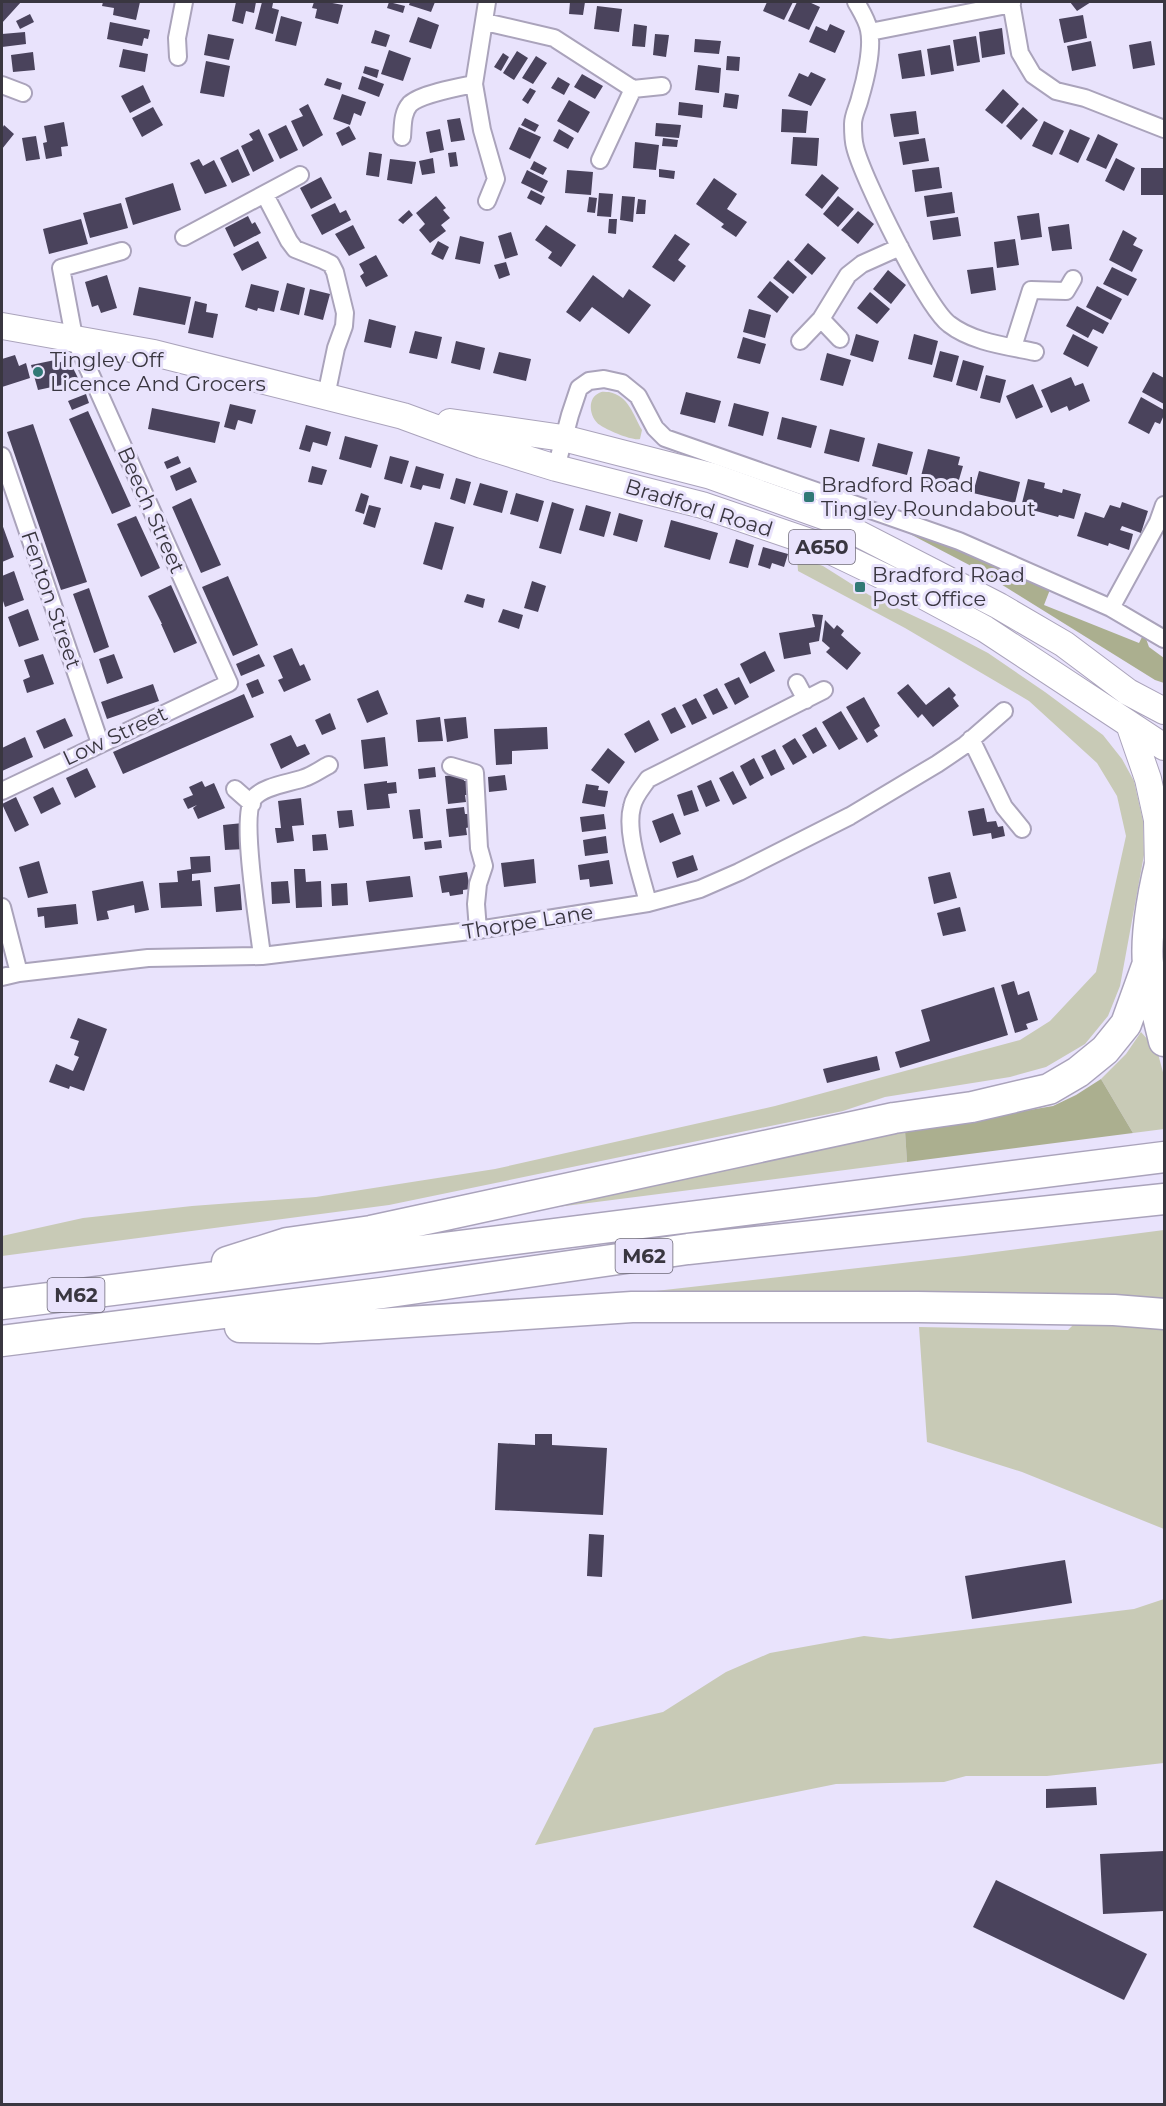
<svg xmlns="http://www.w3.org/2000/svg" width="1166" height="2106" viewBox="0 0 1166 2106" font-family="Montserrat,sans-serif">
<rect width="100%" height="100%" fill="#e9e3fc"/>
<path fill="#c8cab6" d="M609,392C629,396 633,415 642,430L640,439C632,441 607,430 600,425C590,419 586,399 599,393C602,391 605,392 609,392Z
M797,557L823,566L869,595L946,631L988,653L1045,692L1103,735L1122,759L1134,781L1143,821L1144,855L1120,986L1108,1016L1085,1044L1046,1067L1010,1077L885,1097L843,1111L389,1205L2,1256V1236L83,1218L192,1206L316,1197L495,1169L775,1106L1020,1040L1050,1021L1096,972L1126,836L1117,796L1097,763L1029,701L905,628L798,571Z
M1141,1032L1157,1050L1164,1076V1129L1133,1133L1101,1079L1126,1054Z
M905,1131L907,1162L542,1209Z
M1164,1230V1303L620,1295L964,1256Z
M1081,1317L1164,1324V1529L1022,1472L927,1442L919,1327L1068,1330Z
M1164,1599V1763L1047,1776H966L944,1782L836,1784L535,1845L594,1728L663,1712L726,1672L770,1653L864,1636L890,1639L1134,1609Z"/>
<path fill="#abaf8f" d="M889,523L1051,587L1044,605L1139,643L1144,633L1149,647L1164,658V683L1155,680L975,568Z
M1101,1079L1133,1133L907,1162L905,1131L1053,1106L1076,1095Z"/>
<path fill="#4a435c" d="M2,2H21L2,23Z
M103,2H140L136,20L113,15L114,8L102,6Z
M236,2H256L254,13L246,11L243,24L232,21Z
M262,2L273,3L272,8L279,10L273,34L255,29Z
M314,2H327L343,5L338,24L315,18L317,9L312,8Z
M389,2L405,6L403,13L387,8Z
M410,2H435L431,12L409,5Z
M570,2H585L583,15L569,14Z
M767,2H793L784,20L763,11Z
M797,2H809L820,7L809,30L788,21Z
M1070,2H1091L1077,11Z
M597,6L622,9L619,32L594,29Z
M30,14L34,22L20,29L16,21Z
M1083,15L1087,38L1064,43L1059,19Z
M281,16L302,22L296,46L275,41Z
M418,17L439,25L431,49L409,42Z
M110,22L150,30L148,39L144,38L142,46L107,39Z
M634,24L647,26L645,47L632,46Z
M830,24L845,31L835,53L809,42L816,26L827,31Z
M1002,28L1005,54L982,58L979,32Z
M375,30L390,35L386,47L371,43Z
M25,32L26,44L2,47V34Z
M208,34L234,39L229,60L204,55Z
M655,34L669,35L666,57L653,55Z
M976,36L980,62L957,66L953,40Z
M695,39L721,41L719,54L694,52Z
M1091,41L1096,66L1072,71L1067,46Z
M1151,41L1155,65L1133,69L1129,45Z
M950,45L954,71L931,75L927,49Z
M123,49L148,54L145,72L119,67Z
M389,50L411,58L403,81L381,74Z
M921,50L925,76L902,79L898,54Z
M517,51L528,58L514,80L503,73Z
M33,52L35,70L13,72L11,55Z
M503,53L509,57L501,71L494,67Z
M536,56L547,63L533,84L522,78Z
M727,56L740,57L739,71L726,70Z
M206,61L230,66L224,97L200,93Z
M698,65L721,68L719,93L695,90Z
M365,66L379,70L377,78L363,73Z
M811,72L826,79L811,106L788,96L799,73L808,77Z
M582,74L603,86L595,99L574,87Z
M362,76L384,84L379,97L358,89Z
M558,77L570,84L564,95L551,88Z
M327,78L342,83L340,90L324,85Z
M143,85L151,102L130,113L121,96Z
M530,88L536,91L528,104L522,100Z
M1003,89L1019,104L1002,124L985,110Z
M725,93L739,95L737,109L723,107Z
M342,94L366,102L361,116L354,113L350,125L333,119Z
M569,100L590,112L578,133L557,121Z
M679,102L703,105L702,118L678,115Z
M308,104L323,135L303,147L291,121L303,116L299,109Z
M153,107L163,125L142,137L132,118Z
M1023,107L1038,120L1021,140L1006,126Z
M782,109L808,111L806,133L781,132Z
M916,111L919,134L894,137L890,114Z
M460,118L465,140L451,142L447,120Z
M525,118L539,125L535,132L521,125Z
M1044,121L1064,131L1052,155L1032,146Z
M64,122L68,146L61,147L62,156L46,159L43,143L47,142L44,126Z
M656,123L681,125L679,138L655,136Z
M4,125L14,134L2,149V129Z
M286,125L298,150L280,159L268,134Z
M349,126L356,139L342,146L336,133Z
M519,127L541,137L530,159L509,149Z
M259,129L274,161L253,172L241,146L253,140L249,134Z
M440,129L444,150L430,153L426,132Z
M559,129L574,138L568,149L553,141Z
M1070,129L1090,138L1078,163L1059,154Z
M1098,134L1118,144L1106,169L1086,160Z
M36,136L40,159L26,161L22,138Z
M793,137L819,138L817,166L791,164Z
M663,138L678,140L677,147L662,146Z
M925,138L929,161L903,165L899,142Z
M635,142L659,145L656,170L633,168Z
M238,149L250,175L232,183L220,158Z
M369,152L382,154L379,177L366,175Z
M456,152L458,166L450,167L448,153Z
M433,158L435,173L422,175L419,161Z
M1116,158L1135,168L1124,191L1105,181Z
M199,159L203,166L214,160L227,186L205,194L190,163Z
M390,159L416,162L412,184L387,180Z
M534,161L547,168L543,175L530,169Z
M939,167L942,188L915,192L912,170Z
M1141,168H1164V195H1141Z
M659,169L675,171L674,179L659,177Z
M527,170L548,181L542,193L521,183Z
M567,170L593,172L591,195L565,193Z
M822,174L839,188L822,209L805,195Z
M321,177L332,198L311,209L300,188Z
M714,178L737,194L727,209L747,222L736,237L721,227L724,224L696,204Z
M173,183L181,210L133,225L125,198Z
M531,190L545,197L541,205L527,198Z
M952,192L955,213L927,217L924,196Z
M599,193L613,194L611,217L597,216Z
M436,196L446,208L443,210L450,218L441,225L446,231L430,243L419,230L425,224L416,213Z
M622,196L635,197L633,222L620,220Z
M838,196L854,209L838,227L823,214Z
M589,197L597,198L595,213L587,212Z
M638,199L646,200L645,214H636Z
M121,203L128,228L90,238L83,213Z
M335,203L340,213L346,210L351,220L322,235L311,215Z
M409,210L413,215L403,224L398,220Z
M858,211L874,224L858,244L841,230Z
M1039,213L1042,237L1021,240L1017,216Z
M248,216L252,224L255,222L261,233L234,247L225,228Z
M958,217L961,236L933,240L930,221Z
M81,219L88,244L49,254L43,229Z
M609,219H617L616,234L608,233Z
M1069,224L1072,249L1052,251L1048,227Z
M353,225L365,248L349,256L335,234Z
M546,225L576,245L561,267L548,258L552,252L535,240Z
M1123,230L1137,238L1133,245L1143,250L1132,272L1109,260Z
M511,232L518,255L505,259L498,236Z
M675,234L690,244L678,260L686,266L674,282L652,267Z
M460,236L484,242L480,264L455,259Z
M1015,239L1019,265L997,268L994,242Z
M258,241L267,258L242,271L233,254Z
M438,241L449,247L443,260L431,254Z
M808,243L826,258L812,275L794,260Z
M376,255L388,276L366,287L360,276L364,273L359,264Z
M788,260L807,277L793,294L773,278Z
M506,262L510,275L499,279L494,265Z
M993,267L996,290L971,294L967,270Z
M1112,267L1137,279L1128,296L1103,284Z
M888,270L906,285L891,304L873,289Z
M107,275L117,308L101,313L98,305L92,307L85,282Z
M593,275L623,298L629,289L651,305L629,334L592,307L580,322L566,312Z
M770,281L789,297L777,313L757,297Z
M287,283L305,288L299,315L280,310Z
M251,284L279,291L274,312L258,308L257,311L245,307Z
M1097,286L1122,299L1111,320L1086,307Z
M139,287L191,297L185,325L133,315Z
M310,289L330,294L323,320L304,315Z
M870,292L890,309L877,324L857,308Z
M195,301L207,304L206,312L218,314L213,338L188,333Z
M1077,306L1109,323L1103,334L1093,329L1088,338L1066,326Z
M749,309L771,315L765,338L743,332Z
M369,319L396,326L391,348L364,342Z
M415,331L442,337L437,359L409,353Z
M856,334L879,341L873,362L850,355Z
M914,334L938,341L932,365L908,359Z
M1073,334L1098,347L1088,367L1063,354Z
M743,337L766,344L760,364L737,358Z
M456,341L485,348L480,370L451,363Z
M940,351L959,356L952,382L933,377Z
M499,352L531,359L526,381L493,373Z
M827,353L851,360L843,386L820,380Z
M15,355L19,366L26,363L30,378L2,387V359Z
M68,358L78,378L66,384L38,390L31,365L55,360L57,364Z
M963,360L984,366L977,391L956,385Z
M1153,372L1164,378V404L1142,392Z
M986,375L1006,380L1000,403L980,398Z
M1071,377L1075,386L1083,383L1090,401L1069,411L1067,406L1051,413L1041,390Z
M1033,384L1043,407L1016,419L1006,396Z
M686,392L721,401L715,423L680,414Z
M86,394L89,403L72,410L68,401Z
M1141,397L1164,410V415L1160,424L1155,422L1149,434L1128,423Z
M734,403L769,412L763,436L728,426Z
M230,404L256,410L252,424L238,420L235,430L224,427Z
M152,408L220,422L215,443L148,429Z
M88,411L131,506L112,514L69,419Z
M782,417L817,426L811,448L777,439Z
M33,424L87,582L61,590L7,432Z
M306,425L331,432L327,446L313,442L310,452L299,449Z
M830,429L865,438L859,462L824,453Z
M345,436L378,445L371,468L339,459Z
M878,443L913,452L907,475L872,466Z
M928,449L960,457L958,465L963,466L956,490L920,480Z
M178,456L181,463L167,469L164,462Z
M390,456L409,461L402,484L384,479Z
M312,466L327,470L322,485L308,482Z
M416,466L444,474L440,489L423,485L421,490L410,487Z
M190,467L197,482L176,491L170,476Z
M979,471L1020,482L1015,503L973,493Z
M456,478L471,482L465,504L450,499Z
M1028,479L1045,483L1044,488L1062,493L1063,489L1081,494L1074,519L1059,515L1058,517L1021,507Z
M480,483L508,491L502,513L473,505Z
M361,493L369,496L364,514L355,511Z
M516,493L544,501L538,522L510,514Z
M191,498L221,565L201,573L172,507Z
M552,502L574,509L561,554L539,548Z
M1122,502L1148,511L1141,533L1122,526L1120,530L1133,534L1129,550L1109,543L1108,546L1077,536L1085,512L1104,518L1110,505L1120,508Z
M369,505L381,508L375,528L363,524Z
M586,505L611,512L604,537L579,530Z
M619,513L643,520L637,542L613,535Z
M136,516L160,568L141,577L117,524Z
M671,520L718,533L710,560L664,547Z
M435,522L454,527L442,570L423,564Z
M2,524L14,557L2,562Z
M736,539L754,545L748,568L729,563Z
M763,547L788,554L784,567L772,563L770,569L758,565Z
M14,571L24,600L5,607L2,598V576Z
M228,576L258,645L233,656L202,587Z
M532,581L546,586L538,612L524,608Z
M171,585L197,643L174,653L161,624H162L148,596Z
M89,588L109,647L94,653L73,594Z
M467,594L485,599L483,608L464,602Z
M28,609L39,640L19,647L8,617Z
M503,609L523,615L519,629L498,622Z
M812,614L823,615L819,641L809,643L811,654L784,659L779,633L815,627Z
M825,620L834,629L837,625L844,631L841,635L861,653L847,670L826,652L830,648L822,641Z
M292,648L300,666L304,664L311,680L284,692L278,680L283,678L273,656Z
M765,651L775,671L750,684L740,664Z
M43,654L54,684L27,693L23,680L30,677L24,660Z
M114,654L123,678L107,684L99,659Z
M259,654L265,666L241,676L236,664Z
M739,677L749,697L735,705L724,684Z
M258,679L264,693L252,698L246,684Z
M153,684L159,701L107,719L101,702Z
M908,684L926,705L949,687L956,695L953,698L959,706L933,727L922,714L918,718L897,693Z
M717,688L728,708L713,715L703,695Z
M378,690L388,714L367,723L357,699Z
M244,694L254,717L123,774L113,752Z
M864,697L880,726L874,730L878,736L867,743L846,707Z
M696,698L707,718L692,725L682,705Z
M675,707L686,727L671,734L661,714Z
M841,711L858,739L839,750L822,722Z
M330,713L336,729L322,735L315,720Z
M440,717L443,741L418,742L416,720Z
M466,717L468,738L447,742L444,719Z
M65,718L73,736L44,749L36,731Z
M649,720L659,740L635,753L624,734Z
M547,727L548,749L512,751V764L496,765L494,729Z
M816,727L827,746L813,754L802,735Z
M291,735L297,747L305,744L310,754L281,769L270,744Z
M25,737L33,757L2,771V748Z
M385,737L388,766L364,769L361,740Z
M795,738L807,757L793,765L782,746Z
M608,748L625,762L609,784L591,770Z
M775,749L785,769L771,776L761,756Z
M754,758L764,778L750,786L740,766Z
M435,767L436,777L419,779L418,769Z
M87,768L96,787L75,798L66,778Z
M733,771L747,798L733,805L719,778Z
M463,774L464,781H468L469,795H465L466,802L448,804L445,776Z
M505,775L507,790L489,792L488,777Z
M711,780L720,801L706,807L697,786Z
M202,781L205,787L214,783L225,808L198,819L193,808L197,805L188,809L183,799L193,795L189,787Z
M387,781V783L396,782L397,793L388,794L390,808L367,810L364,784Z
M586,784L599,786L598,790L608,791L605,807L582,803Z
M53,787L61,804L41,814L33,797Z
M692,790L699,811L684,816L677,795Z
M16,797L29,825L15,832L2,804Z
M301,798L304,825L292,826L294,841L277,843L275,828H281L278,801Z
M464,807L465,814H469L470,827L466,828L467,835L449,837L446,809Z
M984,808L987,822L996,821L998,827L1003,826L1005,836L992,839L991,833L973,836L968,811Z
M420,809L423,838L413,839L409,810Z
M352,810L354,826L339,828L337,811Z
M673,813L681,834L660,843L652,821Z
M604,814L606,829L582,832L580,817Z
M243,823L246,849L225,850L223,825Z
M326,834L328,850L313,851L312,835Z
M606,836L608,853L585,856L583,840Z
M441,840L442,848L425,850L424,842Z
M693,855L698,870L677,878L672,862Z
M210,856L211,872L192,874V881L200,880L202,906L161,908L159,883L178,882L177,871L191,869L190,857Z
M534,859L536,883L504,887L501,863Z
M609,860L613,884L590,887L589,879L580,880L578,865Z
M39,861L48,893L28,898L19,867Z
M294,869H305L306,882L321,881L322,907L296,908Z
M467,872L470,889L463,890V894L450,896L449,892L442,893L439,876Z
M950,872L957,898L934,904L928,877Z
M410,876L413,897L369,902L366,881Z
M143,881L149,910L135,913L134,905L107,911L109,919L97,921L92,891Z
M288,881L290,903L272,904L271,882Z
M347,883L348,905L332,906L331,884Z
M240,884L242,910L216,912L214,887Z
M76,904L78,924L45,928L44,916L38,917L37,908Z
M960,907L966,931L943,936L937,913Z
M1014,981L1018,995L1029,991L1038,1020L1026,1024L1028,1029L1015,1033L1001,985Z
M994,987L1008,1035L900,1068L895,1052L930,1041L921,1010Z
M78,1018L107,1029L84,1091L70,1086L69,1089L49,1082L56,1064L73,1071L79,1057L74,1055L79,1041L70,1038Z
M877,1056L880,1070L827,1083L823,1069Z
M535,1434H552V1445L607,1448L603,1515L495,1510L498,1443L535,1445Z
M589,1534L604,1535L602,1577L587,1576Z
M1065,1560L1072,1603L972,1619L965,1576Z
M1096,1787L1097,1805L1046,1808V1789Z
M1164,1851V1911L1103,1914L1100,1854Z
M996,1880L1147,1954L1124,2000L973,1927Z"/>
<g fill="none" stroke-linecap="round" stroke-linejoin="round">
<defs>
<path id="street" d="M856,2C861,11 867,20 869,30C873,48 865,81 860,98C858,107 853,115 853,124C853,131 853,140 855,147C862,177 927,308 949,324C972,342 1006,346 1035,352
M1011,2L1020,53L1033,75L1056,91L1085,98L1164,129
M485,22L554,38L633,89L662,86
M870,32L1012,4
M178,57L177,38L184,2
M2,85L23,93
M402,137C403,126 402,113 410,104C421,94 459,87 474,84
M600,160L633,89
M265,195L289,241L295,249L323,260L331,264L335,272L345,313L344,326L336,348L326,396
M487,201L496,179L482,130L474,84L487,2
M184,237L300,175
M821,319L840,339
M800,341L821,319L848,275L862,264L900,247
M1013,347L1031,290L1066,291L1073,279
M2,456L100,743
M556,468L570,415L579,388L589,381L604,379L622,383L638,396L655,428L665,438L959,541L1111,608L1164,639
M1111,608L1158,522L1164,505
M797,683L806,700
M971,739L1004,807L1022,829
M451,766L475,773L479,848L484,866L478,884L476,904L478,930
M235,789L252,804
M2,791L229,683L74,337L61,268L122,251
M648,903C642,877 625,833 632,807C634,796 642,788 648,779L824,690
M2,907L19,973
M262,956C259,928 240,818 253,799C262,786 291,783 304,778C313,775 321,769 329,765
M2,977L19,973L148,958L262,956L478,930L648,903L700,889L739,872L850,816L937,764L965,745L1004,711"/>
<path id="primary" d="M2,326L154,353L403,416L482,445L556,468L702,505L816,544L920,594L985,629L1164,747
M450,422L563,438L711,476L826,517L999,606L1064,644L1128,692L1164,711
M1129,724L1148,779L1157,820L1158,870"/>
<path id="highway" d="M1164,850C1155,880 1145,933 1148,964C1151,989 1158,1016 1164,1041
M227,1262L287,1243L371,1231L894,1118L972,1107L1049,1089L1078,1072L1105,1050L1126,1024L1148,963
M2,1304L1164,1157
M240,1327L318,1328L632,1307H918L1114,1310L1164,1314
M2,1341L382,1293L688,1249L1164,1199"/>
</defs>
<use href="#street" stroke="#aaa3bb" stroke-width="20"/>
<use href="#primary" stroke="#aaa3bb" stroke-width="28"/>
<use href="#highway" stroke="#aaa3bb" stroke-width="33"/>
<use href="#street" stroke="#fff" stroke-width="16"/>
<use href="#primary" stroke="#fff" stroke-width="26"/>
<use href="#highway" stroke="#fff" stroke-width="30"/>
</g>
<g fill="#317976" stroke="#e9e3fc" stroke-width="2">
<circle cx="38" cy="372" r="6"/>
<rect x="803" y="491" width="12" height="12" rx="3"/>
<rect x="854" y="581" width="12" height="12" rx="3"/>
</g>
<g text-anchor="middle" stroke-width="6" stroke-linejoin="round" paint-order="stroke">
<g fill="#e9e3fc" stroke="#6e6a78" stroke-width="1.5">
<rect x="789" y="530" width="66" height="34" rx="4.5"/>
<rect x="615.5" y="1239" width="57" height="34" rx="4.5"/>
<rect x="47.5" y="1278" width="57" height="34" rx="4.5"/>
</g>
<g font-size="20" font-weight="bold" fill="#393640">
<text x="822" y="554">A650</text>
<text x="644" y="1263">M62</text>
<text x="76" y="1302">M62</text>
</g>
<g font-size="21" fill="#393640" stroke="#e9e3fc" text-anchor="start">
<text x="50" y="367">Tingley Off<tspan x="50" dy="24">Licence And Grocers</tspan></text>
<text x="821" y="492">Bradford Road<tspan x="821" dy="24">Tingley Roundabout</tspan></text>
<text x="872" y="582">Bradford Road<tspan x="872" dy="24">Post Office</tspan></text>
</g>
<g font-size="21" fill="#393640" stroke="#e9e3fc">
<text transform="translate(699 508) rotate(17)" y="7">Bradford Road</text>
<text transform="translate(151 510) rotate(66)" y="7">Beech Street</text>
<text transform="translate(51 600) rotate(71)" y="7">Fenton Street</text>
<text transform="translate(115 736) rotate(-25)" y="7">Low Street</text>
<text transform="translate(528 922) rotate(-9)" y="7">Thorpe Lane</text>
</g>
</g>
<rect width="1166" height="2106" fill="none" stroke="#393640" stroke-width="6"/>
</svg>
